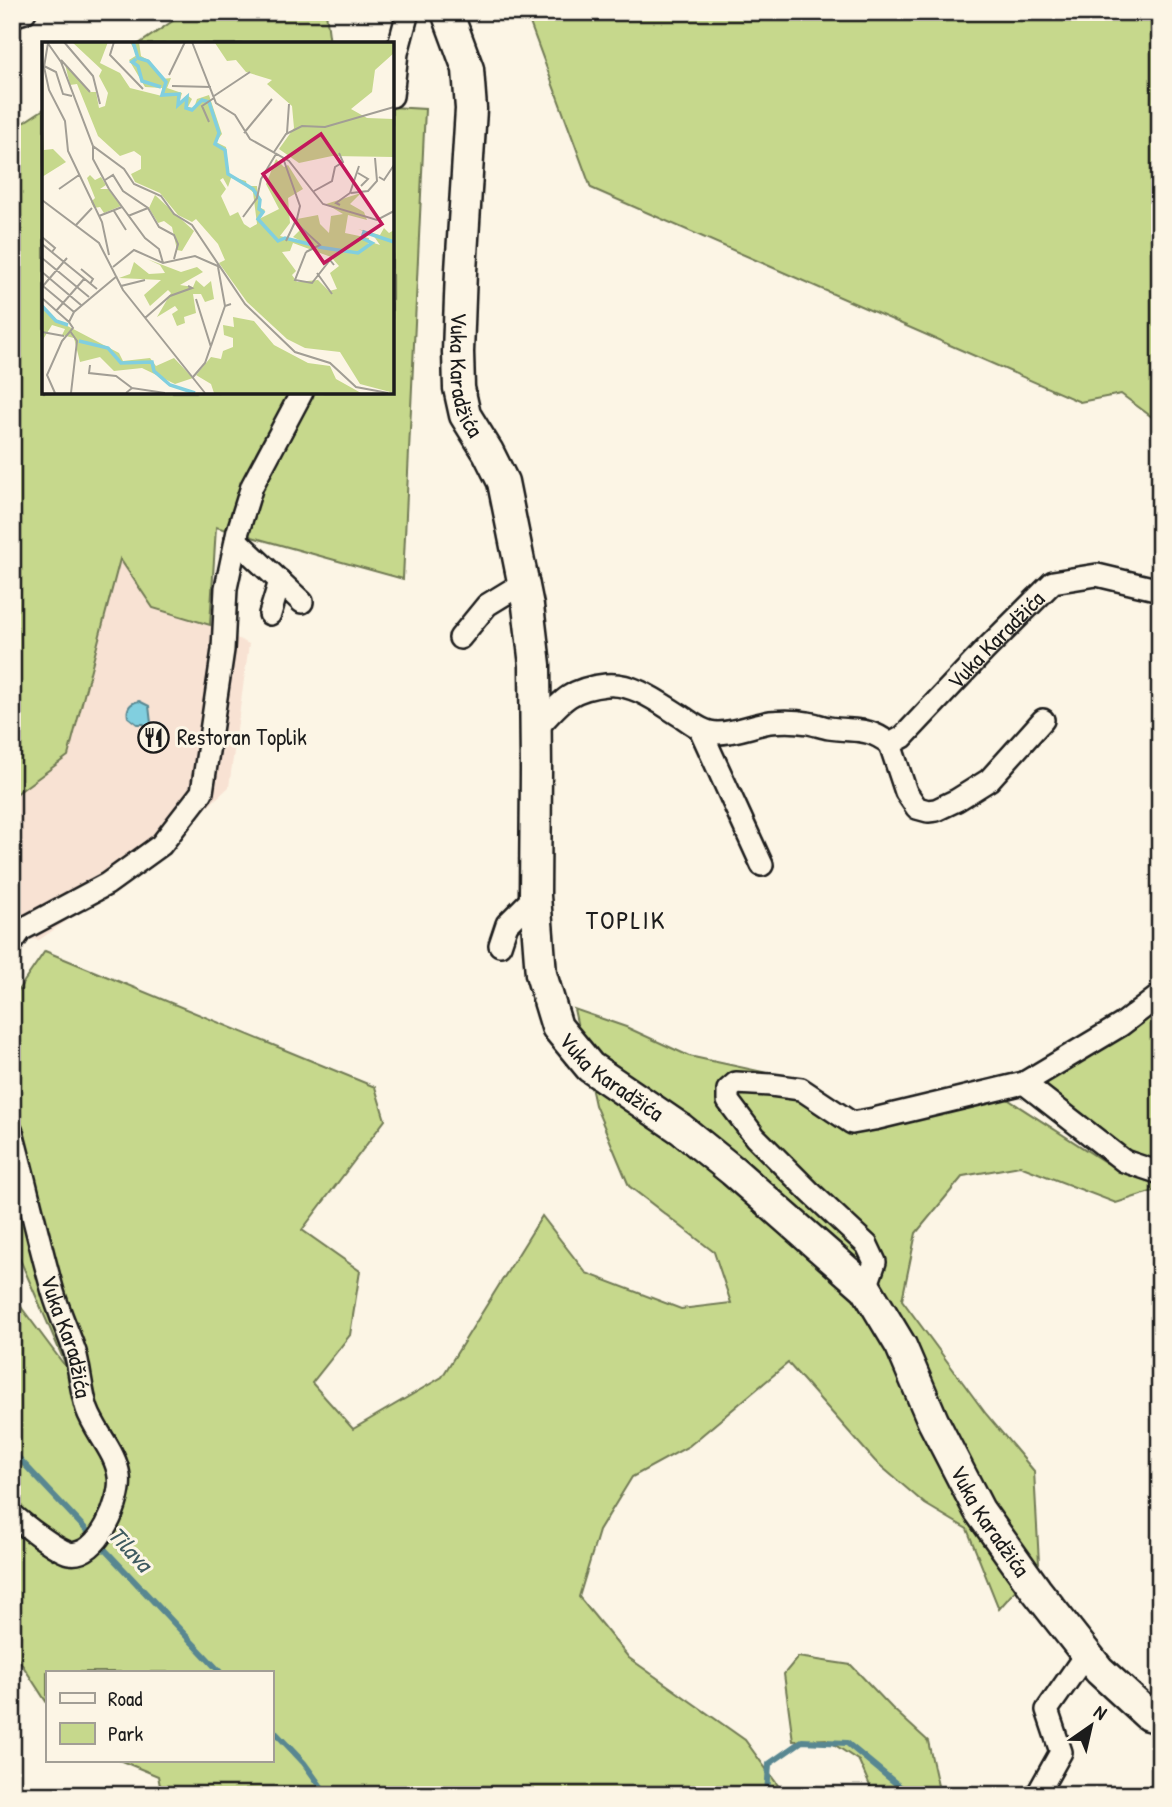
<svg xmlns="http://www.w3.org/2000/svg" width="1172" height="1807" viewBox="0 0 1172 1807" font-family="'Patrick Hand',sans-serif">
<rect width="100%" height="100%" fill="#fcf5e5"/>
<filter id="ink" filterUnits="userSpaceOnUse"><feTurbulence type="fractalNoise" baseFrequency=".0143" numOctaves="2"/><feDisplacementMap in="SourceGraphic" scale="14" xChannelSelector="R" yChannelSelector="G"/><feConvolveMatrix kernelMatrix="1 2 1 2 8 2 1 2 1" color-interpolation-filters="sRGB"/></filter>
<g filter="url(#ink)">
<path fill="#f8e2d3" d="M120,558L153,608L210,625L249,644L229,787L139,870L39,940L12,938V797L68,756Z"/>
<path fill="#c6d88c" stroke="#717a54" stroke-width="2" d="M186,12H326L330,44H139Z
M526,12H1160V423L1121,394L1080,402L591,188Z
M392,107L425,109L403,579L216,527L210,625L153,608L120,559L68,756L12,797V130L44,109V392H392Z
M45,951L375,1087L385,1120L302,1230L360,1271L350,1335L312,1383L353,1429L442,1377L542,1216L586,1273L681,1309L731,1303L714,1252L629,1186L595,1105L574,1009L626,1027L689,1056L804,1081L852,1129L998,1093L1105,1162L1160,1183V1189L1116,1203L1020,1166L963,1176L916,1233L902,1300L986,1414L1034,1471L1039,1563L999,1609L967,1529L925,1504L875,1461L788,1363L689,1446L632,1477L599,1531L579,1597L629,1658L745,1740L785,1795H162L158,1776L119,1760H271V1672H47V1703L12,1649V1295L68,1370L12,1241V999Z
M1160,1005V1155L1150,1160L1123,1147L1038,1086Z
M798,1657L851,1665L892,1708L928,1741L940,1795H874L859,1761L826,1739L793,1741L784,1674Z"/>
<path fill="#81cfdf" stroke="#598791" stroke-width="2" d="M139,701L149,706L151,723H160C166,727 166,733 162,739C145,746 149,733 144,724H137L128,717C126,708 130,703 139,701Z"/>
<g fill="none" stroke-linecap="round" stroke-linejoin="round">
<path stroke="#598791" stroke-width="6" d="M12,1451L220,1672
M271,1728L304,1763L327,1795
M767,1795L769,1764L802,1741L847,1743L910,1795"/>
<defs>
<g id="street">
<path d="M12,16L25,12"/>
<path d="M392,96L397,53L408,12"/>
<path d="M236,540L302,602"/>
<path d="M270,614L280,581"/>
<path d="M460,638L487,605L523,583"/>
<path id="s1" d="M536,729C560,703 568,689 606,685C634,682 661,704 684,718C694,725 705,733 718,733C735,733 753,725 770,722C782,721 797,721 808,723C815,724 822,727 829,728C855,732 867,726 890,744L903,737L985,650L1053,582L1097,575L1160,590"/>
<path d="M700,729L762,865"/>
<path d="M890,744L906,792L917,808L928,811L936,810L957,800L989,780L1043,720"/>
<path d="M12,943L21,930L107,884L161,845L202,792L223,650L226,588L238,531L252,486L302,392"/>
<path d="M500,945L507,924L535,896"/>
<path d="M1024,1083L1124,1161L1160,1173"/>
<path id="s2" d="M12,1132C26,1185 38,1239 53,1292C59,1312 68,1332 75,1352C80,1370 81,1391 87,1409C95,1432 116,1452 119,1476C123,1499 98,1559 69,1553C56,1550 23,1524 12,1514"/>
<path d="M866,1288L875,1262L867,1245L809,1191L755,1137L728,1101V1090L736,1083L771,1085L801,1089L852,1123L874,1119L1024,1083L1121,1025L1160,995"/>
<path d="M1037,1795L1061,1752L1047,1710L1086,1654"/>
</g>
<g id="secondary">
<path id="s3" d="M447,12L468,69L471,109L461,271L458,352L459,388L465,415L488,452L503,482L528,606L535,665L536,770L535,896L541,974L557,1027L590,1067L681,1129L733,1171L866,1288L901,1346L933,1421L979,1510L1036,1590L1099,1670L1148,1715L1160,1718"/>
</g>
</defs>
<use href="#street" stroke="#1c1c1c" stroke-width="26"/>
<use href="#secondary" stroke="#1c1c1c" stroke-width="35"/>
<use href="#street" stroke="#fcf5e5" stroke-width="21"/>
<use href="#secondary" stroke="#fcf5e5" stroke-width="30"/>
</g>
</g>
<defs>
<symbol id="restaurant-ring" viewBox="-11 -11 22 22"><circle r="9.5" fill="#fcf5e5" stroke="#1c1c1c" stroke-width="1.5"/><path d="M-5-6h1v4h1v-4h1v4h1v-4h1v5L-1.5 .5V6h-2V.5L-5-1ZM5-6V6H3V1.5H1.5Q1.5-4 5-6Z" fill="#1c1c1c"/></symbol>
</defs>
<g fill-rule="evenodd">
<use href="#restaurant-ring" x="136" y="720" width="35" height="35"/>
</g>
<g text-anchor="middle" stroke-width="6" stroke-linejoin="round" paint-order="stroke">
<g font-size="23" fill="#1c1c1c" stroke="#fcf5e5">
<text dy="8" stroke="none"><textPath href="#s3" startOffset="368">Vuka Karadžića</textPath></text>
<text dy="8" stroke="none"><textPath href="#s1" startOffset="536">Vuka Karadžića</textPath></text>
<text dy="8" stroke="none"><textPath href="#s3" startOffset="1110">Vuka Karadžića</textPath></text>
<text dy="8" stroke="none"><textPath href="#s2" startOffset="212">Vuka Karadžića</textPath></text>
<text dy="8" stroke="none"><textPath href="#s3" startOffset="1706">Vuka Karadžića</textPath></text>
</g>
<g font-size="23" fill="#1c1c1c" stroke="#fcf5e5" text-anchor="start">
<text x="177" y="745">Restoran Toplik</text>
</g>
<g font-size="24" font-style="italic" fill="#3f5b60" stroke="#fcf5e5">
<text transform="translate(130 1549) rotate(47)" y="8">Tilava</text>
</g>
<g font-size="26" letter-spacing="2" fill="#1c1c1c" stroke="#fcf5e5">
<text x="626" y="929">TOPLIK</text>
</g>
</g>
<g transform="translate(42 42)">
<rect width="352" height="352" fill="#fcf5e5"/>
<path d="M30,0H66L58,21L78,31L88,46L120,54V46L103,45L87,18L95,13L88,0H97L99,14L108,19L120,37L129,36L125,46L140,51L137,61L145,53L150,57L146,65L152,66L155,57L167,53L180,92L174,100L184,105L187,134L204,139L205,144H215L217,165L223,168L217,177L237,167L224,142L234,117L242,125L246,123L261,147L246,156L248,181L238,194L259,199L251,195L258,188L255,177L276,173L278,182L287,191L289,174L301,172L284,162L319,151L308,162L322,170L325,178L306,173L303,191L327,196L325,206L332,201L338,203L331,193L316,187L338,193L342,186L347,191L352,188V351L318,342L298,310L263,306L245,297L205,260L177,221L183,218L176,202L154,177L150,180L136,173L118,151L93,140L89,132L99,127V114L92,109L78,114L56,94L35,42L28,43L23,22L48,50H54L57,66L63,64L66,51L57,34L60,28ZM181,136L186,145L189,136L195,137L211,150L215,182L208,186L202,182L196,170L188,174L179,154L184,147L178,138ZM251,201L289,215L297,224L288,231L295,247L287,249L276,238L255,240L250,233L254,229L240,210L248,209ZM352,0V11L333,28L330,50L309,67L325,76L352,77V115L290,114L257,121L237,107L252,86L250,64L225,42L230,38L204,30L194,18L185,19L173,1ZM2,89V108L11,107L24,120L0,135ZM48,133L53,138L59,135L64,143L58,147H66L79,164L62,171L58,165L52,166L49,160L53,156L45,136ZM113,153L152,189L140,209L135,208L130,185L122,179L116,181L107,166ZM105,217L139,230L155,225L161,230L138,243L151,245L154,238L162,245L169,239L172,257L163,260L159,252H151L154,271L142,275L143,281L135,284L130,272L136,268L133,264L115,275L129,251L126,248L108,264L102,253L119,238L77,236L88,232L92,220L107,232L123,231L118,223ZM0,263L16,279L77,311L81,319L108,316L114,324L132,316L151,336L133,342L100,326L72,329L58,315L38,320L32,296L20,293L23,287L10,283L0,299ZM191,275L212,279L232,303L266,321L288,324L294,337L319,351H172L169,342L154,333L169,315L179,317L181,309L191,305V296L182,293L181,283L192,285Z" fill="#c6d88c" fill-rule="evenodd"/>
<path fill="none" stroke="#81cfdf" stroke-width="3.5" d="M91,0L96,16L106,19L124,40L120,53L137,52L136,63L145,55L144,66L150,68L160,58L167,60L177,91L173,102L183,108L186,132L211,147L218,158L217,167L221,170L216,177L236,199L243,196L271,203M94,17L90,20L96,24L100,39L119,45M276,205L316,211L330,201L320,196L322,190L352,200M0,264L14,279L26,283M37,299L66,306L79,321L110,320L112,329L128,343L153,351"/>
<path fill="none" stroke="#a29e95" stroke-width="2" d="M5,0L19,20L51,104L82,127L92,142L119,154L132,172L150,183L203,262L253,310L288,321L314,345L346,351M22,0L51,34L58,62M72,0L68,13L101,47M150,0L174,61L193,73L208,97L247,119L281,162L335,178L352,169M6,1L2,25L7,48L23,79L26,109L60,180L67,213M19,18L48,50M2,24L14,30L21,52L30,54M127,33L143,0M130,44L169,45M172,54L208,30M167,80L160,64L172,56M202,91L230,57M245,91L247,62M51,104V117L67,147L103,196L117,207L121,221M232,110L244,92L260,84L283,85L352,65M241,116L258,164L254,181L278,203L264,210M316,131L326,137L319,144M337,135L342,138L352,123M63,138L71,133L81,149L106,166L117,185L132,193L136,202L132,217M17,147L37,133M272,149L290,139L293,125L301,120L297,111M309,151L326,149L335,139L333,116M0,158L57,201L81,248L163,351M298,163L294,161L308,151L317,124M72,169L84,188M57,174L80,165M86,174L106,166M201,175L215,156L219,137L234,112M34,183L50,166M0,195L13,206L10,210M244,199L253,180M0,202L55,247M264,210L253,238L270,241L288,218L292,223M0,216L47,255M71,225L92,208L121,221L153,214L178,225M176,225L183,264M39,227L51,237L48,242M0,230L39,263M275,231L290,252M1,244L32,270M1,244L25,216M79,244L103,238M0,256L27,280M154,257L169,305M14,269L42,237M103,276L128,254L150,246L146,244M28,289L35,299L29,351M0,290L22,294M48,323L47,331L74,334L90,346M151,335L163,321L183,264L189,262M13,351L5,333L20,299L31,286L27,280L32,270L75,234M84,351L90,346L123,351"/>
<path fill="#c2185b" fill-opacity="0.15" stroke="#c2185b" stroke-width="3.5" d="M279,92L340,182L282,221L221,132Z"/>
<rect width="352" height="352" fill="none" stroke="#1c1c1c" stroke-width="3.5"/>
</g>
<rect width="1172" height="1807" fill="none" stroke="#fcf5e5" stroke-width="42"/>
<rect x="21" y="21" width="1130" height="1765" fill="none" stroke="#1c1c1c" stroke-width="2.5" filter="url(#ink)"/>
<rect x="46" y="1671" width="228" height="91" fill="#fcf5e5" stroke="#a29e95" stroke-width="2"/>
<rect x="60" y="1693" width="35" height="10" fill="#fcf5e5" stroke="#a29e95" stroke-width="2"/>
<text x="108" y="1706" font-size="21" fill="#1c1c1c">Road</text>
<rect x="60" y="1723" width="35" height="21" fill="#c6d88c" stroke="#a29e95" stroke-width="2"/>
<text x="108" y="1741" font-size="21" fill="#1c1c1c">Park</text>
<g transform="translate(1091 1726) rotate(34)" stroke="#fcf5e5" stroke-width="5" paint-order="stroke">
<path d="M0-5L12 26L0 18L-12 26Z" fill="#1c1c1c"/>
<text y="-10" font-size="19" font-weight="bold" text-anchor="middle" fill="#1c1c1c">N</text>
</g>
</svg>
